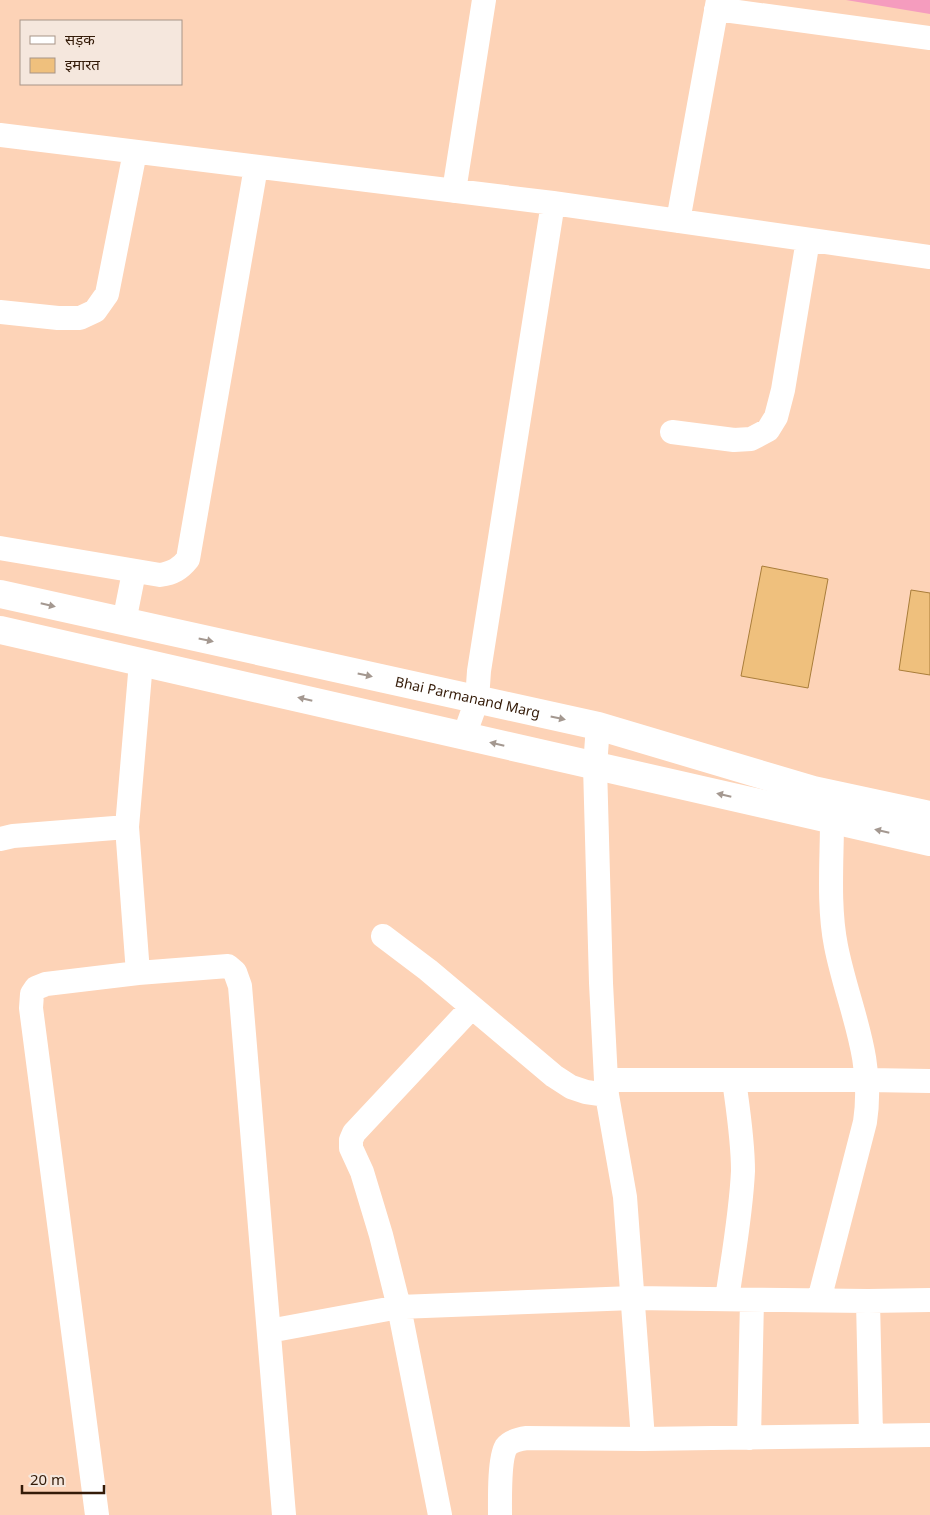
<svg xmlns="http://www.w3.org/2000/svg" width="930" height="1515" viewBox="0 0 930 1515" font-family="'Noto Sans','Noto Sans Devanagari',sans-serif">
<rect width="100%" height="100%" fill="#fdd3b7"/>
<path fill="#f59cbe" d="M846,0H930V14Z"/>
<path fill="#efc07d" stroke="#a97d3a" d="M762,566L828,579L808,688L741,676Z
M911,590L930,593V675L899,670Z"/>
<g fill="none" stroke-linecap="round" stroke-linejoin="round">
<path stroke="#fff" stroke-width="24" d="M716,9L930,38
M0,135L553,203L930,257
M454,191L484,0
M678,221L718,0
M0,312L58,318H80L95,311L107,294L135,152
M672,432L734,440L751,439L768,430L776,417L783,390L808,240
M0,548L160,575C173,573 180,569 188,559L256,167
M124,622L134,572
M598,726L595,766L601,983L606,1080L607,1095L625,1197L643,1439
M464,736L477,700L479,671L553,203
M0,839L13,836L127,827
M383,936L428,970L554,1076L571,1087L586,1092L607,1095
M138,973L228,966L235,972L240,986L284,1515
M606,1080H868L930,1081
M727,1299C733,1257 741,1214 743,1171C743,1140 738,1110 734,1080
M819,1300L865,1122C875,1057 848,1007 836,946C828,905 832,861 832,820
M868,1301L871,1435
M269,1331L399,1307L633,1298L868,1301L930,1300
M749,1438L752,1300
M97,1515L31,1008L32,994L36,988L46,984L138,973L127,827L141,662
M440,1515L399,1307L381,1235L362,1172L351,1148V1140L354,1133L472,1007
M500,1515C500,1500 499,1459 506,1447C510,1441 520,1439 527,1438L643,1439L930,1435"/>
<g stroke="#fff" stroke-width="28">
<path id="s1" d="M0,594L598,726L813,790L930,815"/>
<path d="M0,630L930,842"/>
</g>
</g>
<defs><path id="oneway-solid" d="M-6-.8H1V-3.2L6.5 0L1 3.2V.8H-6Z" transform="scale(1.25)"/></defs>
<g fill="#a49890">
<use href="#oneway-solid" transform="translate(48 605) rotate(13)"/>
<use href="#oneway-solid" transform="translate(206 640) rotate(12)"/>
<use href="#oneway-solid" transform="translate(365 675) rotate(12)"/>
<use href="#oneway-solid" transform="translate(305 699) rotate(-167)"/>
<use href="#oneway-solid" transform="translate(558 718) rotate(12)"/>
<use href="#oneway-solid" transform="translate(497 744) rotate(-167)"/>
<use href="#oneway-solid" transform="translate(724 795) rotate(-167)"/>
<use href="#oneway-solid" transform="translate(882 831) rotate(-167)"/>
</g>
<g text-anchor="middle" stroke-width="4" stroke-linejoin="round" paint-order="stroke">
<g font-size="14" fill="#341b08" stroke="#f5e7dd">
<text dy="5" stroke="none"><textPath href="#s1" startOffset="479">Bhai Parmanand Marg</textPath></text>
</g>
</g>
<rect x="20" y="20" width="162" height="65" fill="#f5e7dd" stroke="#a89588"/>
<rect x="30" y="36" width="25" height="8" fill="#ffffff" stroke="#a89588"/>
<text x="65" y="45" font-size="15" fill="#341b08">सड़क</text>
<rect x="30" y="58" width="25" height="15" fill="#efc07d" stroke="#a89588"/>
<text x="65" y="70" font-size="15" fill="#341b08">इमारत</text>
<path d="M22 1485v8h82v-8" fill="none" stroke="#341b08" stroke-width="2.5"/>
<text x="30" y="1485" font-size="15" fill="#341b08" stroke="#f5e7dd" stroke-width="4" paint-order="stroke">20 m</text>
</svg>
